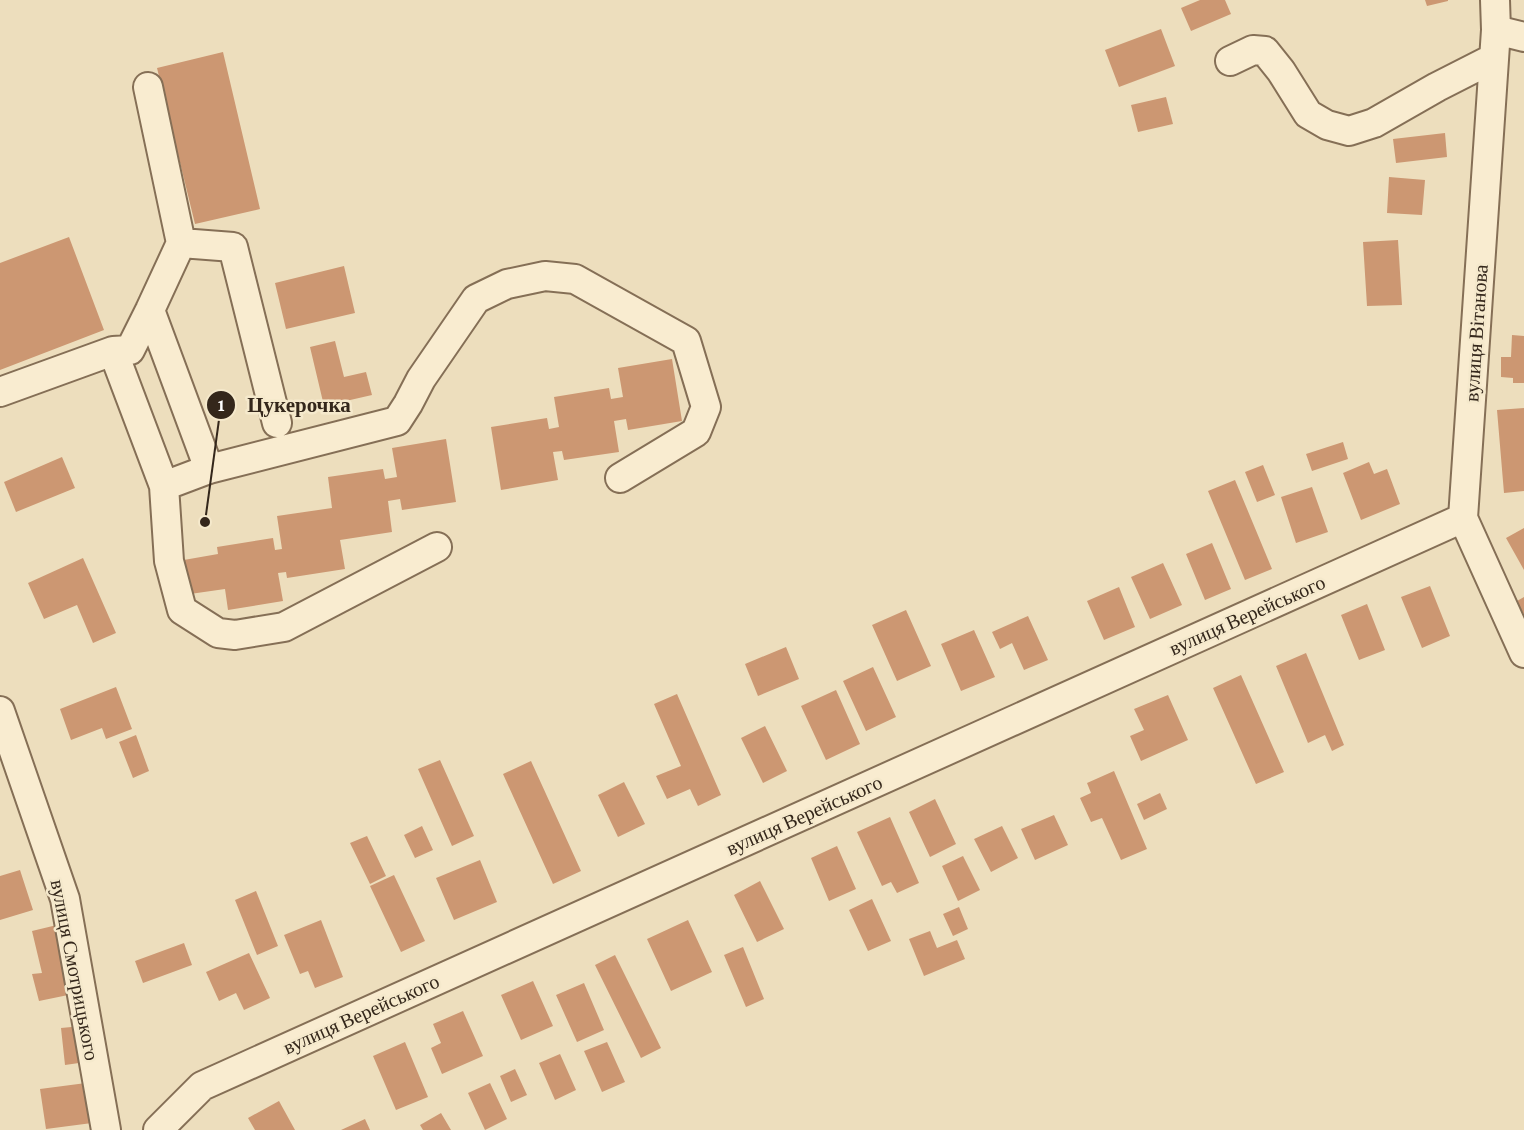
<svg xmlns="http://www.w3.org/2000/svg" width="1524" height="1130" viewBox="0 0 1524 1130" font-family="'Crimson Pro',serif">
<rect width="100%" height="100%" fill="#eddebd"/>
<path fill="#cc9772" d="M1200,0H1225L1231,14L1191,31L1181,8Z
M1425,0H1448V1L1427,6Z
M1161,29L1175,66L1119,87L1105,50Z
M223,52L260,209L195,224L157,68Z
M1166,97L1173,124L1138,132L1131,105Z
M1445,133L1447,157L1396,163L1393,139Z
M1389,177L1425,180L1422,215L1387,213Z
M69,237L104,330L0,370V263Z
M1398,240L1402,305L1367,306L1363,242Z
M344,266L355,313L286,329L275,283Z
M1512,335L1524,336V383H1513V378L1501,377V357H1511Z
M335,341L344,377L366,372L372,395L324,406L310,347Z
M672,359L682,421L628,430L626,419L614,421L619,452L564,460L562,451L553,452L558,480L501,490L491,427L547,418L549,429L559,427L554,397L609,388L611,399L623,397L618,368Z
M1524,408V491L1504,493L1497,410Z
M446,439L456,502L402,510L400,499L388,501L392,532L340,540L345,569L287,578L286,572L278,573L283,601L228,610L225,589L183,595L178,561L218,554L217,547L273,538L275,550L282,549L277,516L332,508L328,477L383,469L385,479L397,477L392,448Z
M1343,442L1348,459L1312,471L1306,454Z
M62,457L75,488L16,512L4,482Z
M1369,462L1374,474L1387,469L1400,504L1361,520L1343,473Z
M1263,465L1275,495L1257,502L1245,472Z
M1235,480L1272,569L1245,580L1208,491Z
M1312,487L1328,532L1296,543L1281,497Z
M1524,528V570L1506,538Z
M1212,543L1231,589L1205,600L1186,554Z
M83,558L116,633L93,643L77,605L44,619L28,583Z
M1163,563L1182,605L1150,619L1131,577Z
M1430,586L1450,636L1422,648L1401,597Z
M1119,587L1135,627L1104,640L1087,601Z
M1524,597V615L1517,601Z
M1367,604L1385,650L1359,660L1341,615Z
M906,610L931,666L897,681L872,625Z
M1028,616L1048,660L1024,670L1012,643L1000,649L992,632Z
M974,630L995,677L961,691L941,644Z
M786,647L799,679L758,696L745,664Z
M1306,653L1344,745L1332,751L1325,735L1308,743L1276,666Z
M873,667L896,717L866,731L843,681Z
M1241,675L1284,772L1256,784L1213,688Z
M116,687L132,729L106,739L102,728L71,740L60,709Z
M836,690L860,744L826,760L801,706Z
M677,694L721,795L698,806L690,789L667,799L656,776L681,766L654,704Z
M1168,695L1188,740L1141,761L1130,736L1144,730L1134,709Z
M765,726L787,771L763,783L741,738Z
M136,735L149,771L133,778L119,742Z
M440,760L474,836L452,846L418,769Z
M531,761L581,871L553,884L503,774Z
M1114,771L1147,849L1121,860L1102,818L1091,822L1080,798L1091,793L1087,783Z
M624,782L645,824L618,837L598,795Z
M1160,793L1167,809L1144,820L1137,804Z
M935,799L956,844L930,857L909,812Z
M1054,815L1068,845L1035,860L1021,829Z
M890,817L919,883L897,893L891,882L882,886L857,832Z
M422,826L433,850L415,858L404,835Z
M1002,826L1018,858L991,872L974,839Z
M367,836L386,876L370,884L350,843Z
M837,846L856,889L829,901L811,858Z
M963,856L980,890L958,901L942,866Z
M480,860L497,902L454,920L436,878Z
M20,870L33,910L0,920V876Z
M394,875L425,941L401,952L370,886Z
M760,881L784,929L757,942L734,895Z
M256,891L278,946L257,955L235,900Z
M872,899L891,941L868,951L849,910Z
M959,907L968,929L953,936L943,914Z
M321,920L343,977L315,988L308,971L300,974L284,935Z
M688,920L712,972L671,991L647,939Z
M57,925L73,994L39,1001L32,974L42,973L32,931Z
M930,931L937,948L957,940L965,959L924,976L909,939Z
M184,943L192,965L143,983L135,961Z
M743,947L764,999L746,1007L724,955Z
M249,953L270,998L244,1010L236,993L219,1001L206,972Z
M615,955L661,1048L641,1058L595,965Z
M533,981L553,1026L521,1040L501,995Z
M584,983L604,1030L577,1042L556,995Z
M463,1011L483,1056L442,1074L431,1048L441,1043L433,1024Z
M82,1026L86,1062L65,1065L61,1028Z
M405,1042L428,1097L396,1110L373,1056Z
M607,1042L625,1082L602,1092L584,1051Z
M560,1054L576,1090L555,1100L539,1063Z
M515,1069L527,1095L511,1102L500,1076Z
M86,1083L92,1123L46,1129L40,1089Z
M490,1083L507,1119L485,1130L468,1093Z
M279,1101L295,1130H255L248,1118Z
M441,1113L451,1130H423L420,1125Z
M365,1119L370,1130H341Z"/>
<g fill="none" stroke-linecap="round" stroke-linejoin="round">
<defs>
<path id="minor" d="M1495,0L1496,30L1463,518L1524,653
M1496,30L1524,37
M1230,61L1253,50L1265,51L1281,71L1308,114L1327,125L1349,131L1374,123L1437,87L1494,58
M181,243L233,247L277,423
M150,310L209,469
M113,351L130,350L150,310L181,243L148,87
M0,392L113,351L164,486L169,561L182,610L218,633L235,635L284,627L437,547
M164,486L209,469L397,421L408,404L421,379L476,299L507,284L545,276L575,279L686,341L706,407L696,432L620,478
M0,711L65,899L106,1130
M158,1130L202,1086L1463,518"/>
</defs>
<use href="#minor" stroke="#856f56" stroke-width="32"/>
<use href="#minor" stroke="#f9ecd0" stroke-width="28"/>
</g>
<g text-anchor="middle" stroke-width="5" stroke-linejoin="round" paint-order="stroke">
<g font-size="20" fill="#34271b" stroke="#f5e9cc">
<text transform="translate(1476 333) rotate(-86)" y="7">вулиця Вітанова</text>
<text transform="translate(1247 615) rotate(-24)" y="7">вулиця Верейського</text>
<text transform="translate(804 815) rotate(-24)" y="7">вулиця Верейського</text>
<text transform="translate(75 970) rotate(79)" y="7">вулиця Смотрицького</text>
<text transform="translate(361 1014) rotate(-24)" y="7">вулиця Верейського</text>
</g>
</g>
<path fill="none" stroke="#34271b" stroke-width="2" d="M205 522L221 405"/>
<g fill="#34271b" stroke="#f5e9cc" stroke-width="2">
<circle cx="205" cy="522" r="6"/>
<circle cx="221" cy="405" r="15"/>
</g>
<g font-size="18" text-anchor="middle" font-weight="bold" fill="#fff">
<text x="221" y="411">1</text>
</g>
<g font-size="21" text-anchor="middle" font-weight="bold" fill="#34271b" stroke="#f5e9cc" stroke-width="5" stroke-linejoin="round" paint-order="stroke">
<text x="299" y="412">Цукерочка</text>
</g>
</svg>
